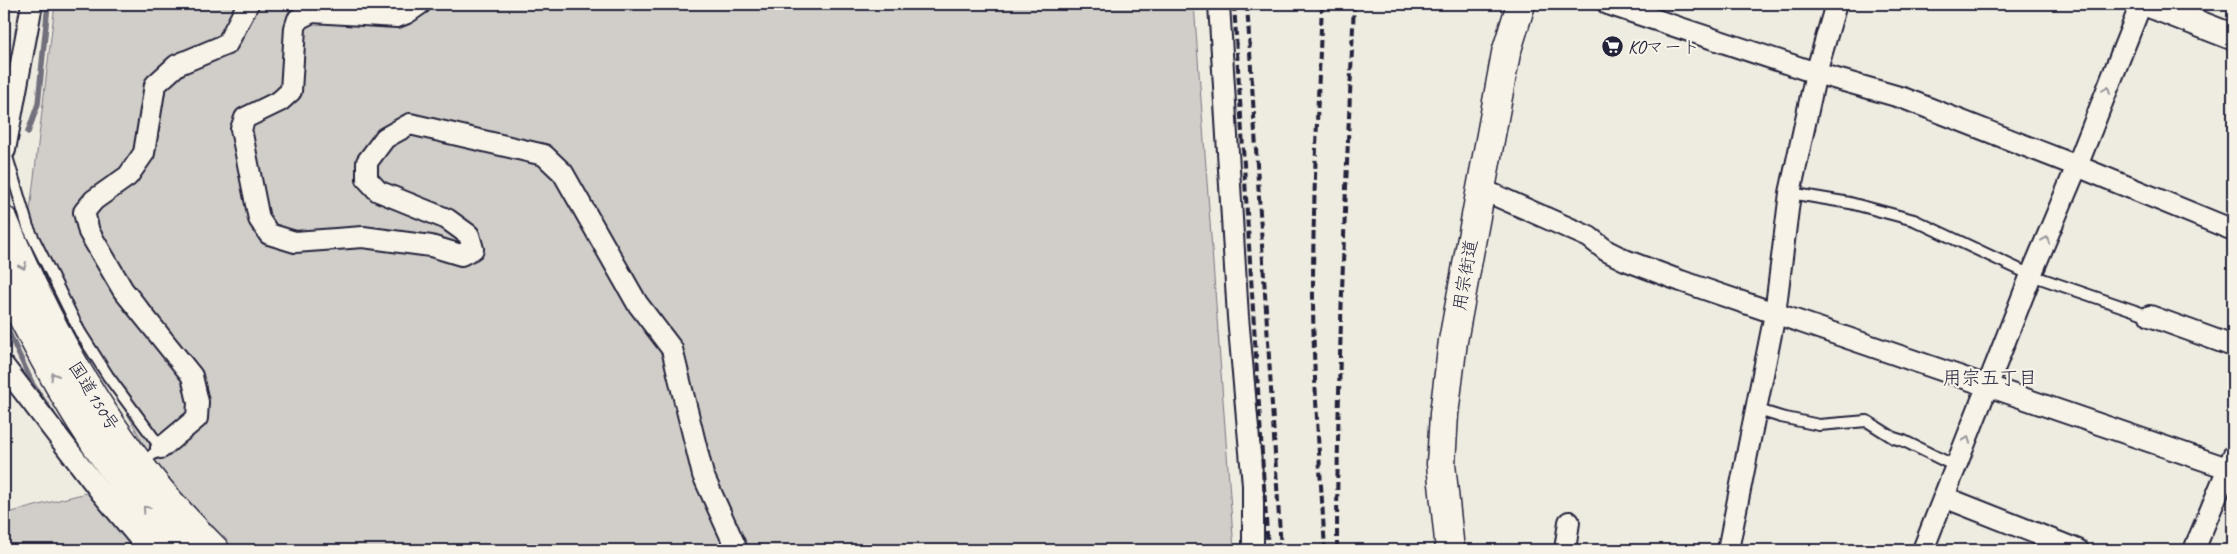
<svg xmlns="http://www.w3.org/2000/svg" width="2237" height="554" viewBox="0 0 2237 554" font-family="Caveat,'Klee One',sans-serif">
<rect width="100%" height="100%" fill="#eeebe1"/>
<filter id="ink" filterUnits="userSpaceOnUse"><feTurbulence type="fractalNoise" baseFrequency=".02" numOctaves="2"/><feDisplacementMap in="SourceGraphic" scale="10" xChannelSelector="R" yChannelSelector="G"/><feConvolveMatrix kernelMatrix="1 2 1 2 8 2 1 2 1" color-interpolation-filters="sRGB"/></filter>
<g filter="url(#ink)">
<path fill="#d1cdc9" stroke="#7a7882" d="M55,4H1194L1234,550H204L180,513L28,227Z
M149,477L199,550H4V514Z"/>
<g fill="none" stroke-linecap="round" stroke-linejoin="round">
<path stroke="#716f7b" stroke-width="5.5" d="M28,132L38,104L48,4
M4,322L33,385L53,414"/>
<defs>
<path id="service" d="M5,150L28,227L80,332L108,376L161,448L152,455
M1790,193L1850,203L1914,220L2031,275L2150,316
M1755,409L1781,417L1819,425L1867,421L1894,438L1904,441L1957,467"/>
<path id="minor" d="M420,4L407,13L397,17L312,12L298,19L295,28L291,91L280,101L245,118L241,129L259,219L269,234L295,242L363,237L431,246L461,255L473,249L469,235L447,219L378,191L367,179V162L385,138L410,124L544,155L563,173L637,303L672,349L703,475L737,550
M1219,4L1238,317L1253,485V550
M1608,4L1816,73L1903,98L2077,166L2233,230
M5,150L32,4
M1481,189L1589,237L1607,251L1625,260L1681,281L2233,470
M2150,316L2233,346
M4,366L100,491L149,550
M161,448L197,418L198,402L192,376L123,290L89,232L84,212L94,200L128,176L144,153L155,85L177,65L227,44L248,4
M1944,497L2078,550
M1565,550L1569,522
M1728,550L1775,314L1790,193L1816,73L1836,4
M1923,550L2031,275L2077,166L2141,4
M2194,550L2233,456"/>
<path id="tertiary" d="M2148,4L2233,37"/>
<path id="secondary" d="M1450,550L1441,464L1444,414L1453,341L1506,53L1521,4"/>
<path id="trunk" d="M4,221C41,312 89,400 149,477C169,503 192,527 215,550
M4,279C50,376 105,473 181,550"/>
</defs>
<use href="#service" stroke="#22223b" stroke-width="14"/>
<use href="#minor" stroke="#22223b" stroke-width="24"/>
<use href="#tertiary" stroke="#22223b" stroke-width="29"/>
<use href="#secondary" stroke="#22223b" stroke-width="31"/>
<use href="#trunk" stroke="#22223b" stroke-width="31"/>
<use href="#service" stroke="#f7f3e8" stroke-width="10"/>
<use href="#minor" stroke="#f7f3e8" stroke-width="20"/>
<use href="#tertiary" stroke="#f7f3e8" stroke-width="25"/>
<use href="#secondary" stroke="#f7f3e8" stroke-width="28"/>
<use href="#trunk" stroke="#f7f3e8" stroke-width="28"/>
<path stroke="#22223b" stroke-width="4" stroke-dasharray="8 4" stroke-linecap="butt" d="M1234,4L1268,550
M1247,4L1281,550
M1322,4C1318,100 1313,196 1313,292C1313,378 1320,464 1325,550
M1337,550C1337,368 1346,186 1354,4"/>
</g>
<defs><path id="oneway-chevron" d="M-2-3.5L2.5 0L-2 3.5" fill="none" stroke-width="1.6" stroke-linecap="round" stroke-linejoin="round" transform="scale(1.25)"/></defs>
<g stroke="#97959a">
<use href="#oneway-chevron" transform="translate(2107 90) rotate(-69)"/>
<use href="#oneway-chevron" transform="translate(2046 240) rotate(-67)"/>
<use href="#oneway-chevron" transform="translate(23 266) rotate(66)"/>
<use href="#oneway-chevron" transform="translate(54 376) rotate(-120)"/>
<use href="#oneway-chevron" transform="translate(1967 440) rotate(-70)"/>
<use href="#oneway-chevron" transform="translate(146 509) rotate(-131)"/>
</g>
</g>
<defs>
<symbol id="supermarket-disc" viewBox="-11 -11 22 22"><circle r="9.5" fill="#22223b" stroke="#f7f3e8"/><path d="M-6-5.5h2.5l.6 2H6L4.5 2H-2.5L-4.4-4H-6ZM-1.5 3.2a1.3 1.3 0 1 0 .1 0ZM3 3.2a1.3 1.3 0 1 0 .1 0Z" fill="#fff"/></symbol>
</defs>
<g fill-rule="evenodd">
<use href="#supermarket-disc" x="1600" y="34" width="25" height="25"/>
</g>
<g text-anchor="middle" stroke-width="4.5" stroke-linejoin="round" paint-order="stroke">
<g font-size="18" fill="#22223b" stroke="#f7f3e8" text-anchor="start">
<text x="1628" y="53">KOマート</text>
</g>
<g font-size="18" fill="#22223b" stroke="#f7f3e8">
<text transform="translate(1465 275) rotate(-80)" y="6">用宗街道</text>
<text transform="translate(94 396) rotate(58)" y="6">国道150号</text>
</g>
<g font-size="19" fill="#22223b" stroke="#f7f3e8">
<text x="1990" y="384">用宗五丁目</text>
</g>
</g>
<rect width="2237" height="554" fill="none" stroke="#f7f3e8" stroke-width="20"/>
<rect x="10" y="10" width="2217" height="534" fill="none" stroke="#22223b" stroke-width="2" filter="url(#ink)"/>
</svg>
